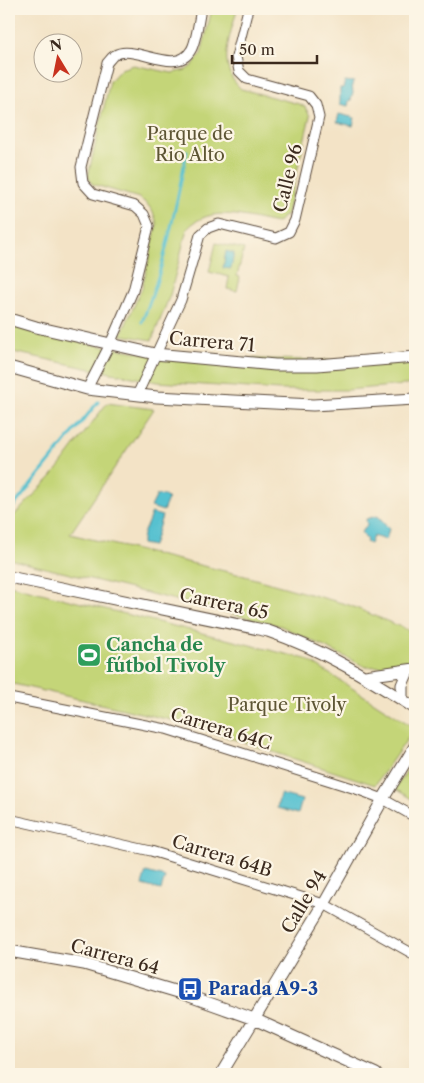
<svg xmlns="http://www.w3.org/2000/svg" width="424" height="1083" viewBox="0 0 424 1083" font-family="'Libre Caslon Text',serif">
<rect width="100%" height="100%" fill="#fcf5e5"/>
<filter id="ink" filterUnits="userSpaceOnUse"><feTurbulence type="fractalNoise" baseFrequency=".02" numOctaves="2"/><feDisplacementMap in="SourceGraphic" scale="10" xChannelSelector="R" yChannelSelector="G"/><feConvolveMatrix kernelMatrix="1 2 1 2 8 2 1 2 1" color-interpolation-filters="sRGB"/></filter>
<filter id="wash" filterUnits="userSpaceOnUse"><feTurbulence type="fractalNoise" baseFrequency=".0096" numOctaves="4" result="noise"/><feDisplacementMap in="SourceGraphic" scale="20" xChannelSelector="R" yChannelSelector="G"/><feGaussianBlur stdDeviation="1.12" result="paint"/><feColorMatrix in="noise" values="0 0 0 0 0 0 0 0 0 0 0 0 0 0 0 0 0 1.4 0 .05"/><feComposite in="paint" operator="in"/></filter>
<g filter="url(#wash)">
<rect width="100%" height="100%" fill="#f3e3c6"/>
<path fill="#c4d578" stroke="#80804b" d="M212,9H237C230,38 216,66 241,89L299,104L305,107L310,116L287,214L277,223C246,218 211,203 187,229L170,295L152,340L121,335L142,288L157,224C154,212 150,205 139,198L92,184L88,176L110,81L121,69L133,65L172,73L186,70L192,66L201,54Z
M216,243L244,249L237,276L240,277L237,291L227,289L229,277L209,272Z
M9,325L90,344L168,357L415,362V384L347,390H280L158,382L86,368L9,351Z
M107,403L154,409L70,534L241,575L349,605L415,633V662L395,666L366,667L281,626L9,559V521L52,476Z
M9,585L306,659L415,728L375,785L184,723L9,683Z
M415,758V801L395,789Z"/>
<path fill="#56c1d0" stroke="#487677" d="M345,81L354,82L352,84L353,93L351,100L349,101L348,106L340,104V88H343Z
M339,114L355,118L353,126L337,122Z
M226,251L234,253L231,269L223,268Z
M157,495L165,496L168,499L163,511L151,507Z
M151,513L162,516L153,546L142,544C141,532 149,524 151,513Z
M377,516L389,529L386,540L373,536L370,544L366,542L367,540L361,532L367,525L366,519Z
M280,794L302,800L298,814L277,808Z
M146,872L165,877L161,890L142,885Z"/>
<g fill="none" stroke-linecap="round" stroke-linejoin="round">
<path stroke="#56c1d0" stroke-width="3" d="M142,322C165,267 175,209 187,151
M9,512L98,402"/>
</g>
</g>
<g filter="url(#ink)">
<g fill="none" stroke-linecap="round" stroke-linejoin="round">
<defs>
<path id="minor" d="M87,389L110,344L133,291L149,226L144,214L135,206L93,194L83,183L81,167L107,63C109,61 112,56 115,55C134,43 176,77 191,50C196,43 199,18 201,9
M137,395L181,300L200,235L208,228L219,224L276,238L289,232L295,220L319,117L316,105L309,96L247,79L239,71L236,57L248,9
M9,698L166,729L359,790L383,799L415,817
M9,819L151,851L324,904L415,955"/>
<path id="tertiary" d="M9,319L36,327L155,354L231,361L275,365H317L415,357
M9,367L87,389L157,397L313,405L415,399
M9,577L268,631C322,649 368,678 415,708
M365,676L415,669
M402,700V685L408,671
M9,951L84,964L178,992L254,1019L376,1074
M221,1074L324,904L383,799L415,746"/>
</defs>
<use href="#minor" stroke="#574637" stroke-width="11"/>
<use href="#tertiary" stroke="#574637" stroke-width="13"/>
<use href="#minor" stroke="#fff" stroke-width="9"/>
<use href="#tertiary" stroke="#fff" stroke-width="11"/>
</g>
</g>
<defs>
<symbol id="stadium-square" viewBox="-11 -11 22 22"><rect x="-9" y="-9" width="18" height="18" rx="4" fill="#2e9e5b" stroke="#fcf5e5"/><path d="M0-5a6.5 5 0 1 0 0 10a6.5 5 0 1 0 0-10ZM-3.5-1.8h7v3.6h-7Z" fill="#fff"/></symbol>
<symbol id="bus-square" viewBox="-11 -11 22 22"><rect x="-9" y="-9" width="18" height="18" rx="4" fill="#1a4fb4" stroke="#fcf5e5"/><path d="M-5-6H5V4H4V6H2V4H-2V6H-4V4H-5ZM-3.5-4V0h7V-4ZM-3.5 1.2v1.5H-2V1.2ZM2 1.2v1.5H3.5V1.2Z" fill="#fff"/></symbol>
</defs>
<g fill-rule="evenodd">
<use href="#stadium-square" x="75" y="641" width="28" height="28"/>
<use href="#bus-square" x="176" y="975" width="28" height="28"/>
</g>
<g text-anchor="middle" stroke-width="4.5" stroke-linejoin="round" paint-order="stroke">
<g font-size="18" fill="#5d5534" stroke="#fcf5e5">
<text x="190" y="140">Parque de<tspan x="190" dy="21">Rio Alto</tspan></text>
<text x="287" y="711">Parque Tivoly</text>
</g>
<g font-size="18" fill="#3b2a1e" stroke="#fcf5e5">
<text transform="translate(288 178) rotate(-76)" y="6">Calle 96</text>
<text transform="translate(212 342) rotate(5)" y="6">Carrera 71</text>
<text transform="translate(224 604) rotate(12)" y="6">Carrera 65</text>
<text transform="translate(221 729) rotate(17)" y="6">Carrera 64C</text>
<text transform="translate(222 856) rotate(17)" y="6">Carrera 64B</text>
<text transform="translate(304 902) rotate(-59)" y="6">Calle 94</text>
<text transform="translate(115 957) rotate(15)" y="6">Carrera 64</text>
</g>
<g font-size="18" font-weight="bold" fill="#27864d" stroke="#fcf5e5" text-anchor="start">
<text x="106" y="651">Cancha de<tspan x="106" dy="21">fútbol Tivoly</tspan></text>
</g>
<g font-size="18" font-weight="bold" fill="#164399" stroke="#fcf5e5" text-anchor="start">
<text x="208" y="995">Parada A9-3</text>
</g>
</g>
<rect width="424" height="1083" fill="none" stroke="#fcf5e5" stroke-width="30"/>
<g transform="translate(58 58) rotate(350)"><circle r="24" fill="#fcf5e5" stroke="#afa495"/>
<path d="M0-4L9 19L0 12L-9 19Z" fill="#c8321e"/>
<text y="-8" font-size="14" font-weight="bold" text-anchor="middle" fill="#3b2a1e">N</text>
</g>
<path d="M232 55v8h85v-8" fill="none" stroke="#3b2a1e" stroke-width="2.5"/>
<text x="239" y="55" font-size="15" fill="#3b2a1e" stroke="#fcf5e5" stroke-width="4" paint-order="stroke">50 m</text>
</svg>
